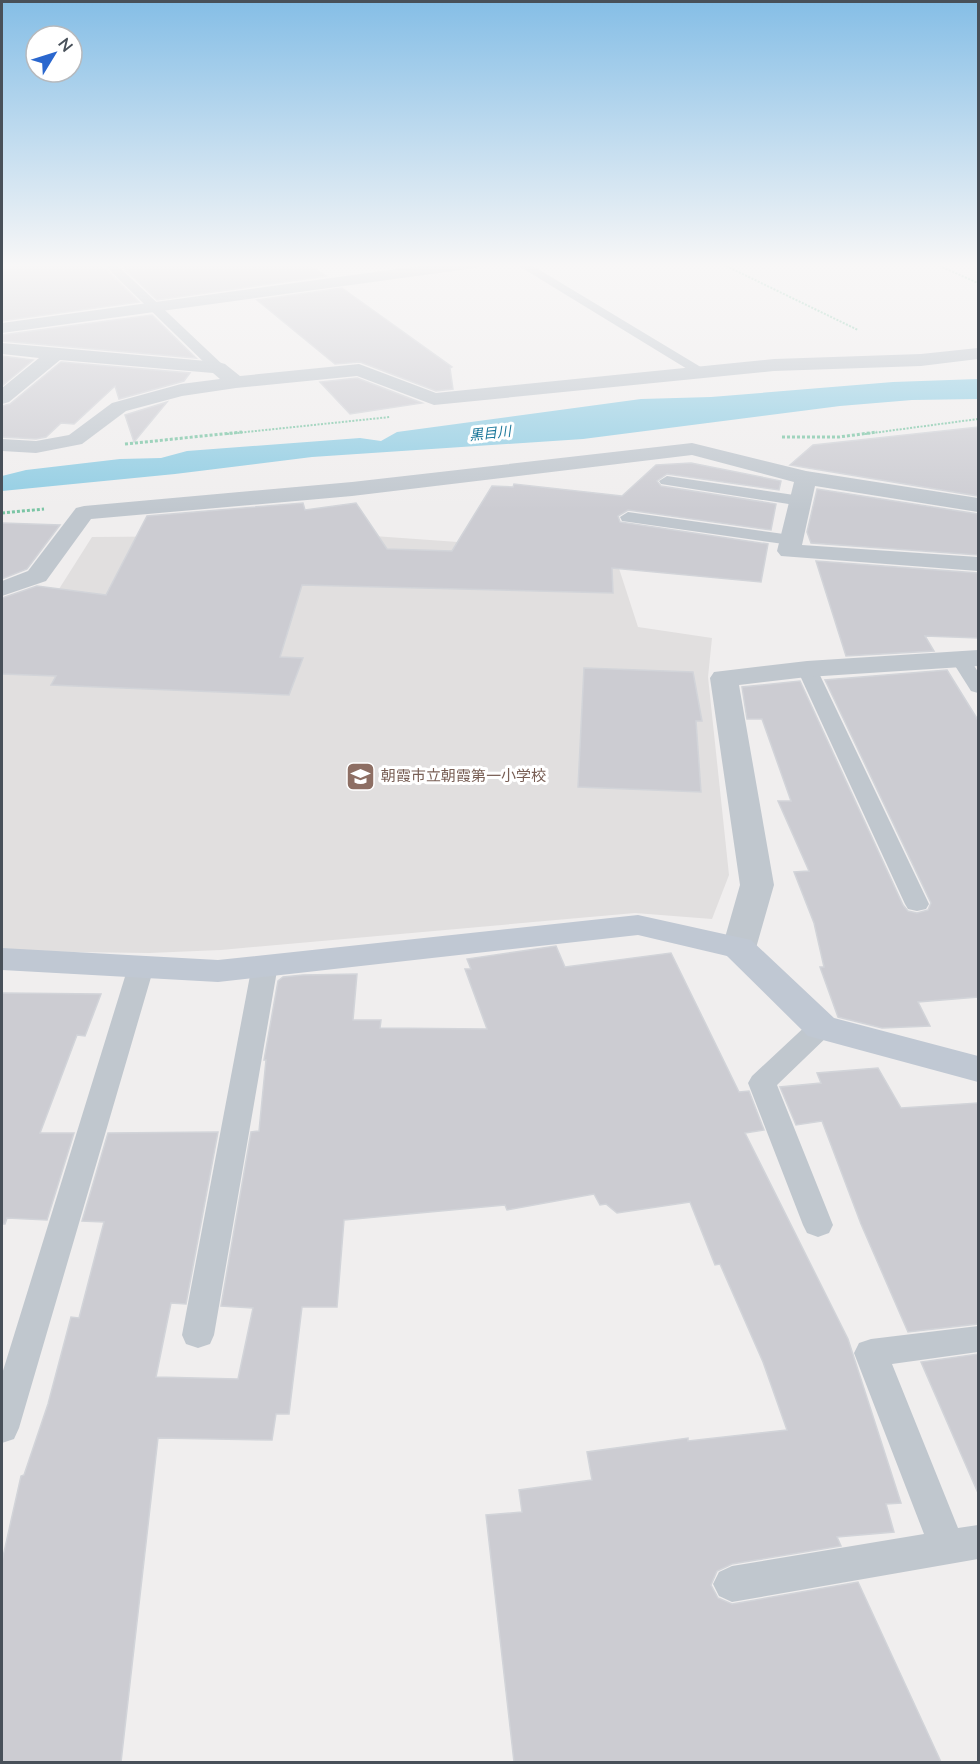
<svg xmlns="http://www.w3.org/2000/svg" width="980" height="1764" viewBox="0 0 980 1764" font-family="Lato,'Noto Sans JP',sans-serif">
<rect width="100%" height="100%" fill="#f0eeee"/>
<path fill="#e1dfdf" d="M360,535L614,553L638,627L712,638L708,677L729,875L712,919L635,913L221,950L149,953L2,951V627L33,630L92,537Z"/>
<path fill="#91cde3" d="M978,379V399L912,400L840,406L583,439L312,457L175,474L2,491V476L26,470L120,459L161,458L187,451L360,438L381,441L397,432L641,399L711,397L893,382Z"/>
<path fill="#ccccd2" stroke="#d2d4d9" stroke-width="1.5" d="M2,263H100L139,302L2,321Z
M118,263H285V265L307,263L326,276L157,300Z
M342,288L452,367L450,368L453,389L436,391L360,362L335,364L257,300Z
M152,315L196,358L2,341V335Z
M2,356L33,360L2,386Z
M61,362L190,373L184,381L119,399L115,386L74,424L61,423L46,437L36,439L2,437V406L10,404Z
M357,378L422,403L350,414L320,382Z
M167,402L134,442L125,415Z
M978,427V496L790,465L813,445Z
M691,463L781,481L779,490L667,474L657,481L661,486L776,504L771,530L628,510L618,516L620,522L768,544L761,582L612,568L613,593L302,585L280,657L303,658L289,695L51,685L56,676L2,674V598L37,586L106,595L147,516L303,503L305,510L356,503L387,549L452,551L492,486L513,487L514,484L622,496L656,465Z
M817,489L978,514V555L811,543L807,532Z
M2,523L60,525L27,569L2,579Z
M816,561L978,573V638L925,636L934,651L846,656Z
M584,668L693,672L702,721H696L701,792L578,787Z
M947,670L978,720V997L918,1002L930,1026L882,1028L838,1017L820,967H824L814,923L794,872L809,871L778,801H791L762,719H747L742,687L800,681L903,905L908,911L917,913L928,910L931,903L825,680Z
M556,946L565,967L671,953L739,1092L749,1091L764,1130L745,1133L848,1339L901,1503L886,1504L894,1532L837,1537L841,1546L732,1564L717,1571L711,1585L718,1598L732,1604L858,1582L941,1762H514L486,1515L522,1512L519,1490L592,1480L587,1452L688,1438V1441L787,1430L763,1362L720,1264L715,1265L690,1202L617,1213L606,1204L600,1205L594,1194L507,1210L505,1205L344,1220L337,1307H302L289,1414H276L272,1440L158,1438L121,1762H2V1561L21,1476L24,1475L48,1404L71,1317L79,1318L104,1222L82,1221L108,1133L218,1132L186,1304L171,1303L156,1377L238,1379L253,1308L221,1306L251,1132L259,1131L266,1060H264L278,981L283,977L303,975L357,974L353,1020H381L380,1028L487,1029L465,969H471L467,959Z
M2,993L101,994L85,1036L77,1035L40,1133H74L47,1220L7,1218L5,1224H2Z
M878,1068L901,1108L978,1103V1324L908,1332L861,1224L822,1121L796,1125L780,1087L821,1083L817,1073Z
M978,1354V1493L921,1362Z"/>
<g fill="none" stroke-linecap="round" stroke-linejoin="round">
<path stroke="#7bc5a5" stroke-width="2" stroke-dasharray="2 1.5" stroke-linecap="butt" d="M720,263L858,330
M933,263L978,283
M227,434L390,417
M865,434L978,419"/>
<path stroke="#7bc5a5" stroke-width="3" stroke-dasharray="3 2" stroke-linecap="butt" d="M782,437H839L877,432
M125,444L242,432
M2,513L44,509"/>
<path fill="#c0c7ce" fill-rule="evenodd" d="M102,263H115L223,365L225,368L223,371H213Z
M514,263H528L709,372L707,375H697Z
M667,476L801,496L809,501L801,506L661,484L659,481Z
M628,512L791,535L797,536L800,540L797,544L791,545L622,521L620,517Z
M962,655L969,657L978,672V693L971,691L952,661L955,657Z
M807,663L814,665L817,669L929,904L926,909L917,911L908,909L905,904L797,669L800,665Z
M265,957L274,959L278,965L214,1335L210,1344L198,1348L186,1344L182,1335L252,965L256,959Z
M141,959L150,961L154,967L19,1428L14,1439L2,1443V1374L128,967L132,961Z
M821,1018L831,1021L834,1027L831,1033L777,1085L833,1225L829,1233L818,1237L807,1233L803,1225L748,1083L752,1076L811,1021Z
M978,1326V1352L892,1364L958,1528L978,1525V1559L732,1602L719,1596L713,1584L719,1572L732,1566L924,1534L854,1353L859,1343L871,1339Z"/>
<path fill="#c0c7ce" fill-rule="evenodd" d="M441,263H483L475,268L2,333V323Z
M2,343L218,362L225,364L240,376L359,364L436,393L774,359L921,354L978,348V359L921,366L774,371L434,405L357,376L236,388L182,396L126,411L82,444L36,453L2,451V439L36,441L69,435L112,403L181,384L220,379L213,373L60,360L9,402L2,404V388L39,358L2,354Z
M692,443L806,471L978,498V512L815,486L802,545L978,557V571L781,556L777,551L794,482L692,455L352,496L91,519L46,581L2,596V581L28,571L76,508L84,506L352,482Z
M978,650V666L807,677L739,685L774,885L756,948L751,956L739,959L727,956L722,948L740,885L710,678L714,672L807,661Z"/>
<path fill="#c0c8d3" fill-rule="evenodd" d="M638,915L751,940L834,1018L978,1056V1082L808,1036L727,956L638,935L218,982L2,970V948L218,960Z"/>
</g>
<linearGradient id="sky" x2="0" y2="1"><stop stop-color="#85bee6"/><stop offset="0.52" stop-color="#f8f7f7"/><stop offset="1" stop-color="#f8f7f7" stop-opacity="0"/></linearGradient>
<rect width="980" height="510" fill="url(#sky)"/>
<defs>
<symbol id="school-square" viewBox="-11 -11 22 22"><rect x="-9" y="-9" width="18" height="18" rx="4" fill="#8d6e63" stroke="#fff"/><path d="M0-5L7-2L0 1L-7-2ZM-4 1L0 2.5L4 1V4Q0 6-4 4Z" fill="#fff"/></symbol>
</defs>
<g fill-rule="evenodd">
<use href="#school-square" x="344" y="760" width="33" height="33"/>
</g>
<g text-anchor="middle" stroke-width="6" stroke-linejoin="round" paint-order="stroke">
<g font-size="14" font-style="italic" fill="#1a779a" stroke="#fff">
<text transform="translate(490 433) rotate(-6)" y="5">黒目川</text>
</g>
<g font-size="15" fill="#785e54" stroke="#fff" text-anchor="start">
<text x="381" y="781">朝霞市立朝霞第一小学校</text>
</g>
</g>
<rect width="980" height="1764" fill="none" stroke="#485059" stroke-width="6"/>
<g transform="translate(54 54) rotate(52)"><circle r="28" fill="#ffffff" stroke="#b6b9bd" stroke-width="1.5"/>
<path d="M0-4.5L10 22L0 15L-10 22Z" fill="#2a67ce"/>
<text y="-9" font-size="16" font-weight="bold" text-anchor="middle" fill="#485059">N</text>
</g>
</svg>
